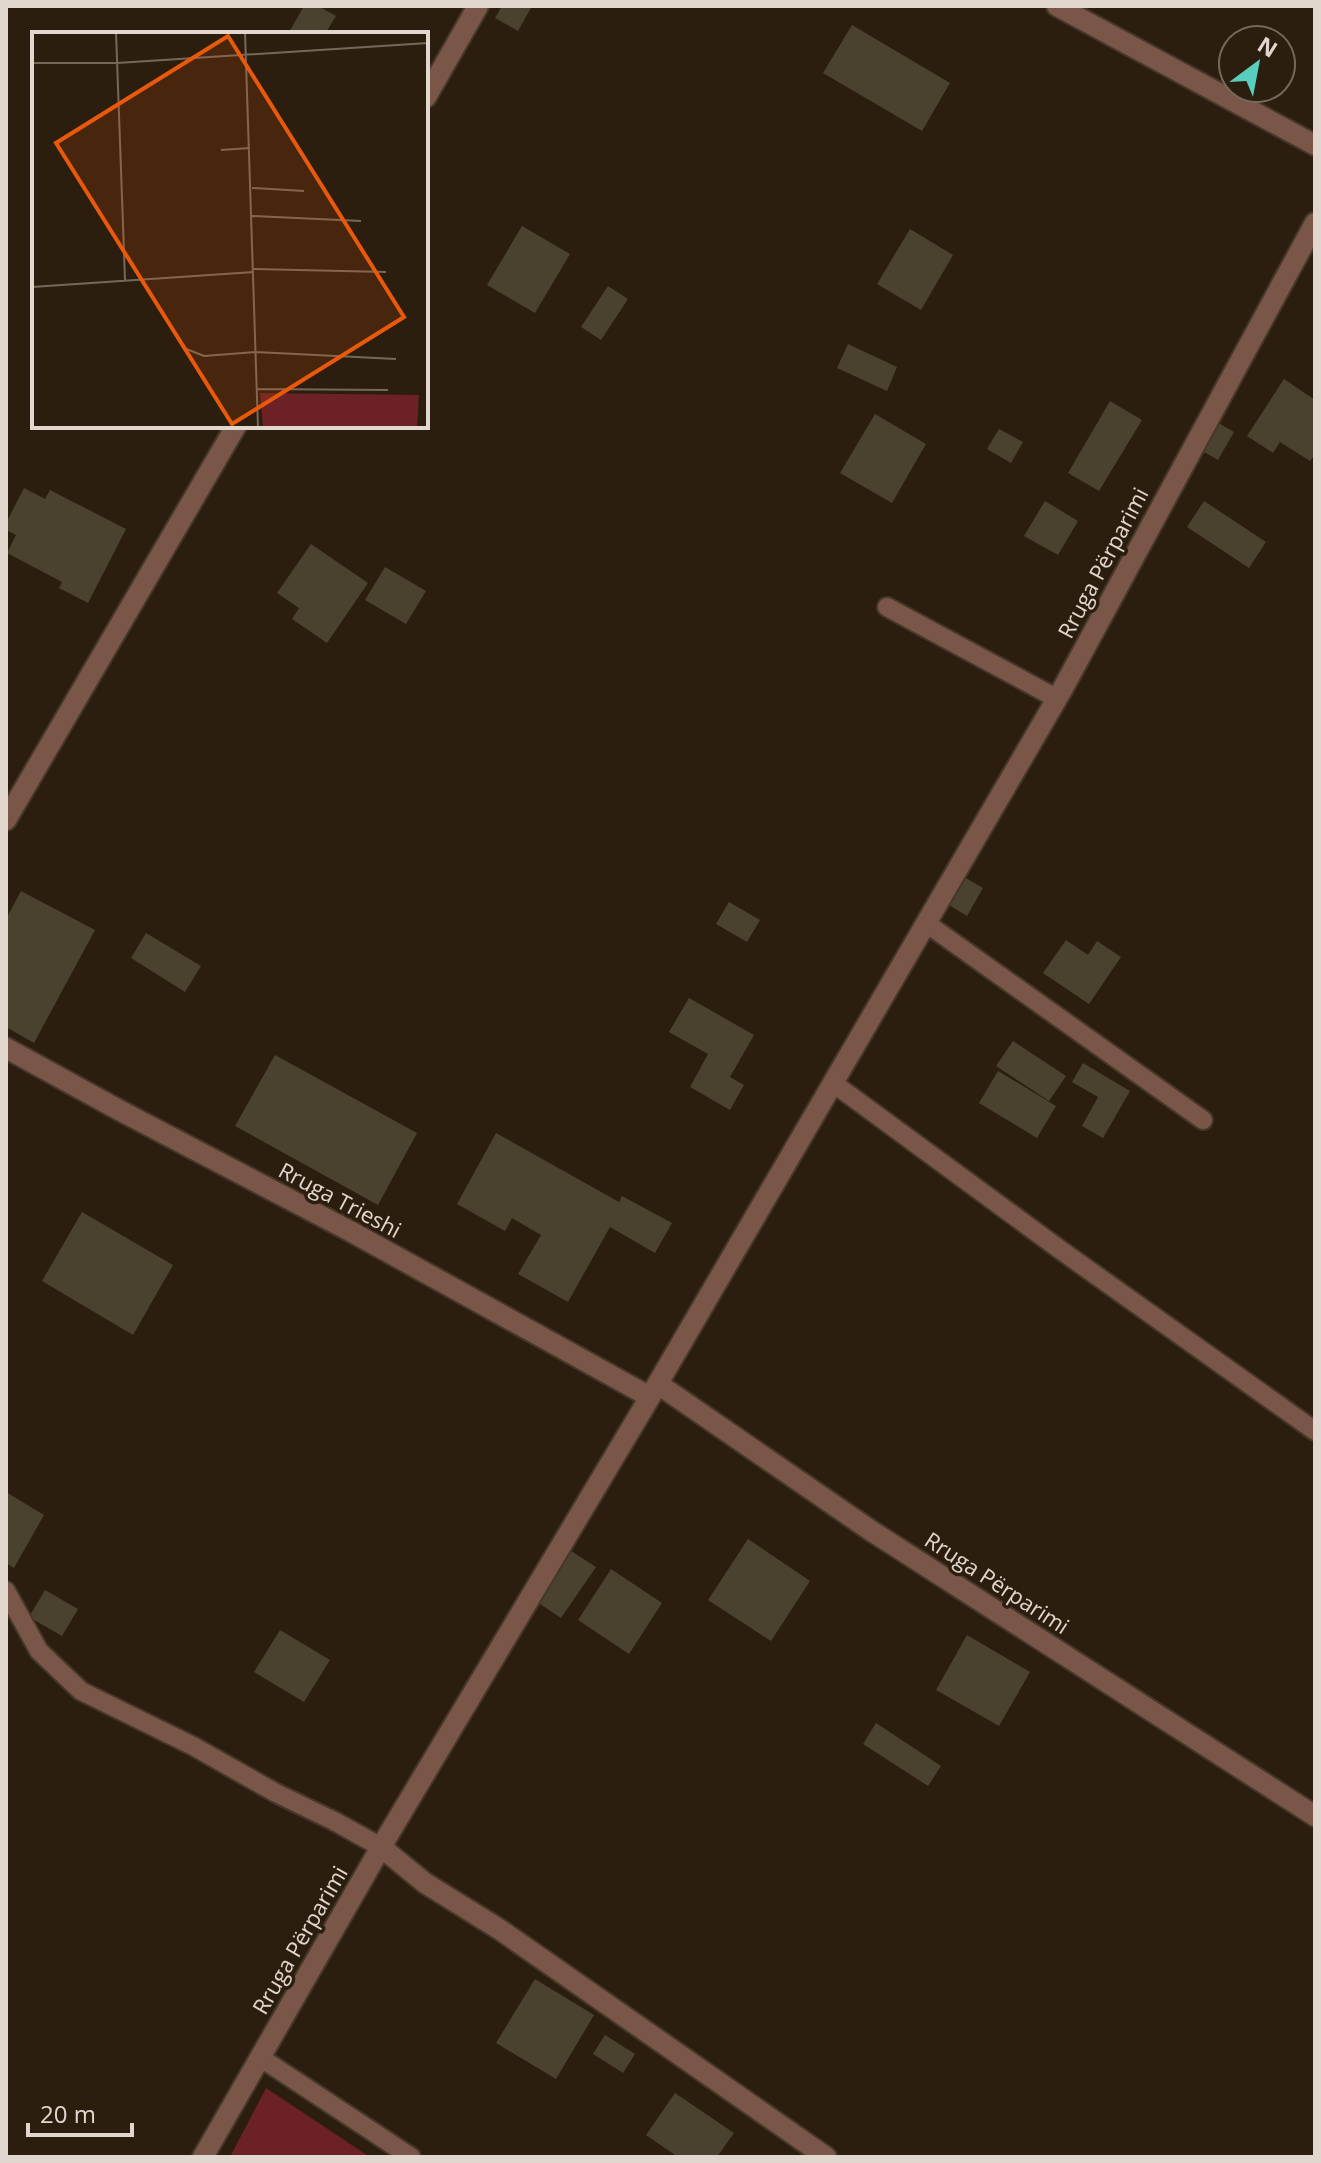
<svg xmlns="http://www.w3.org/2000/svg" width="1321" height="2163" viewBox="0 0 1321 2163" font-family="'Open Sans',sans-serif">
<rect width="100%" height="100%" fill="#2c1e0f"/>
<path fill="#6c2127" d="M266,2088L370,2157H230Z"/>
<path fill="#4a422e" d="M304,6H318L336,16L325,34H288Z
M502,6H532L518,31L495,18Z
M852,25L950,83L922,131L823,73Z
M522,226L570,254L535,313L487,285Z
M910,229L953,255L921,310L877,284Z
M608,286L628,299L601,340L581,327Z
M848,344L897,367L887,391L837,368Z
M1284,379L1315,400V454L1310,461L1280,442L1273,453L1247,436Z
M1110,401L1142,420L1099,491L1068,473Z
M875,414L926,444L892,503L840,473Z
M1215,421L1234,432L1218,460L1199,449Z
M999,429L1023,442L1011,463L987,449Z
M24,488L45,499L50,490L126,529L88,603L59,588L62,582L7,553L16,535L6,530V523Z
M1045,501L1078,521L1058,555L1024,536Z
M1204,501L1266,542L1249,568L1187,527Z
M311,544L368,583L327,643L292,619L299,608L277,593Z
M385,567L426,591L406,624L365,600Z
M959,874L983,888L967,916L944,902Z
M21,891L95,930L34,1043L6,1027V919Z
M729,902L760,920L747,942L716,924Z
M146,933L201,966L185,992L131,958Z
M1066,940L1088,955L1097,941L1121,957L1089,1004L1043,973Z
M689,998L754,1035L730,1077L744,1085L730,1110L690,1087L708,1054L669,1032Z
M1013,1041L1066,1076L1049,1101L996,1066Z
M275,1055L417,1133L378,1205L235,1126Z
M1083,1063L1130,1091L1103,1138L1082,1126L1098,1097L1072,1082Z
M998,1071L1056,1106L1037,1138L979,1103Z
M496,1133L619,1202L622,1196L672,1223L655,1253L610,1227L568,1302L518,1274L541,1235L512,1218L505,1231L457,1204Z
M82,1212L173,1265L133,1335L42,1281Z
M6,1492L44,1515L14,1568L6,1563Z
M748,1539L810,1581L771,1641L708,1600Z
M565,1547L596,1567L561,1618L531,1598Z
M611,1569L662,1603L629,1654L578,1620Z
M45,1590L78,1609L62,1636L29,1617Z
M280,1630L330,1660L304,1702L254,1672Z
M967,1635L1030,1672L999,1726L936,1690Z
M876,1723L941,1766L928,1786L863,1744Z
M535,1979L594,2015L556,2079L496,2043Z
M605,2035L635,2054L623,2073L593,2054Z
M675,2093L734,2133L717,2157H678L646,2135Z"/>
<g fill="none" stroke-linecap="round" stroke-linejoin="round">
<defs>
<path id="service" d="M887,607L1056,698
M926,923L1203,1120
M833,1083L1062,1251L1315,1431
M6,1591L39,1651L81,1691L193,1746L276,1793L334,1821L381,1847
M261,2058L411,2157"/>
<path id="minor" d="M426,97L478,6
M6,820L236,426
M6,1048L119,1110L350,1231L650,1397
M658,1384L870,1530L1315,1816
M381,1847L425,1883L499,1929L826,2157
M203,2157L381,1847L650,1397L1062,690L1315,223"/>
<path id="tertiary" d="M1057,6L1315,145"/>
</defs>
<use href="#service" stroke="#45382a" stroke-width="22"/>
<use href="#minor" stroke="#45382a" stroke-width="24"/>
<use href="#tertiary" stroke="#45382a" stroke-width="24"/>
<use href="#service" stroke="#7a5648" stroke-width="18"/>
<use href="#minor" stroke="#7a5648" stroke-width="20"/>
<use href="#tertiary" stroke="#7a5648" stroke-width="20"/>
</g>
<g text-anchor="middle" stroke-width="7" stroke-linejoin="round" paint-order="stroke">
<g font-size="22" fill="#e2d7ce" stroke="#2c1e0f">
<text transform="translate(1103 563) rotate(-62)" y="8">Rruga Përparimi</text>
<text transform="translate(340 1200) rotate(28)" y="8">Rruga Trieshi</text>
<text transform="translate(997 1583) rotate(33)" y="8">Rruga Përparimi</text>
<text transform="translate(300 1940) rotate(-60)" y="8">Rruga Përparimi</text>
</g>
</g>
<g transform="translate(32 32)">
<rect width="396" height="396" fill="#2c1e0f"/>
<path d="M228,361L387,363L385,396H231Z" fill="#6c2127"/>
<path fill="none" stroke="#75685b" stroke-width="2" d="M84,0L93,248M213,0L226,396M0,31H85L396,11M189,118L218,116M220,156L272,159M220,184L329,189M222,237L354,240M0,255L222,240M152,316L172,324L224,320L364,327M225,357L356,358"/>
<path fill="#e8590c" fill-opacity="0.15" stroke="#e8590c" stroke-width="4" d="M196,4L372,285L200,392L24,111Z"/>
<rect width="396" height="396" fill="none" stroke="#e2d7ce" stroke-width="4"/>
</g>
<rect width="1321" height="2163" fill="none" stroke="#e2d7ce" stroke-width="16"/>
<g transform="translate(1257 64) rotate(32)"><circle r="38" fill="#2c1e0f" stroke="#75685b" stroke-width="2"/>
<path d="M0-6L14 30L0 20L-14 30Z" fill="#59cebe"/>
<text y="-12" font-size="22" font-weight="bold" text-anchor="middle" fill="#e2d7ce">N</text>
</g>
<path d="M28 2123v12h104v-12" fill="none" stroke="#e2d7ce" stroke-width="4"/>
<text x="40" y="2123" font-size="24" fill="#e2d7ce" stroke="#2c1e0f" stroke-width="6" paint-order="stroke">20 m</text>
</svg>
